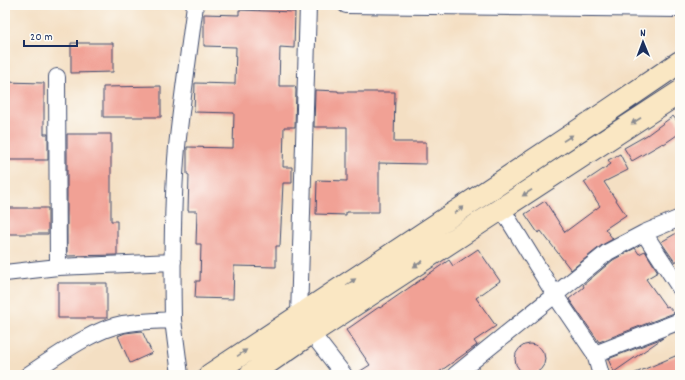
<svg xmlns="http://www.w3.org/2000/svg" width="685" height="380" viewBox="0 0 685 380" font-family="Dekko,sans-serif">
<rect width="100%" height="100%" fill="#fdfcf7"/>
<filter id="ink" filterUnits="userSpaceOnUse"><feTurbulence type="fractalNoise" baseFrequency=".025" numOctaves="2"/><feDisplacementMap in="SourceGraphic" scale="8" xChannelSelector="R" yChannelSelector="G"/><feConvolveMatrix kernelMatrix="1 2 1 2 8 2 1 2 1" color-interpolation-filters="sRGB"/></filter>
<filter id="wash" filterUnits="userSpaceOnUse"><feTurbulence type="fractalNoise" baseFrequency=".012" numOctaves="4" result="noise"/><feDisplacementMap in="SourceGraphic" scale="16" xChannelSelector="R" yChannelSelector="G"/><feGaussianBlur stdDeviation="0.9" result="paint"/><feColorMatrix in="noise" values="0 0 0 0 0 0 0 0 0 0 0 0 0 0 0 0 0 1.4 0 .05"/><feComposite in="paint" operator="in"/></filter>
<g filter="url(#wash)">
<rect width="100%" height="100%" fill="#f4dfc3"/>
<g id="blocks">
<path fill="#f1a195" d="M239,10L295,12L294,48L280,47L279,86H295L296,90L295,127H284L283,167H292V183H283L280,246H276V267L234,266L233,299L195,298L196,281H200L201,244H196L197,211H188L189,175L187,174V147L233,148L234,113L194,112L195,83L235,84L236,47L204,46V14L239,15Z
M71,43H113V72L71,73Z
M5,82L44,83V134H48V160H5Z
M161,86V117H103V87Z
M315,90L338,91V92H395L394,142H426V164L379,163V212H346V215L316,214L317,180L347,181V127H314Z
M673,116L680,125V133L664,144L663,143L632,161L624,148L647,135Z
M67,134H111V221H117V255L67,256Z
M620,154L628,170L604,182L626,215L605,229L613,239L602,245L571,270L541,231L538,233L525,214L545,201L565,232L600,206L584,182L611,164L608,160Z
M5,208H48V234H5Z
M680,231V259L675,262L661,242Z
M635,248L639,254L645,251L658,272L646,279L666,307L668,306L674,313L599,342L569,299L584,287L583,285L613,260Z
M478,249L500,281L476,298L496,326L474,341L477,345L435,375H354L370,365L346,330L379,307L380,308L449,260L453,266Z
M58,283H107V318H58Z
M142,331L152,353L130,363L118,336L125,333Z
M663,338L614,372L608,359Z
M515 359a15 15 0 1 1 30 0a15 15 0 1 1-30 0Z
M680,354V375H631Z"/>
</g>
</g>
<g filter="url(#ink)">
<use href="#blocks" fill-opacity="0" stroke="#3c496d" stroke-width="1"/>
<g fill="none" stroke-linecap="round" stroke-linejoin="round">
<defs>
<path id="street" d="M308,5L299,317L344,375
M346,5L680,9
M57,77L58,267
M502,209L555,295L595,354L601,375
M644,233L680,288
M5,273L58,267L173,262
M173,320C172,262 172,204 177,147C182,99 189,52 195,5
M595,354L680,321
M28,375C54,358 93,329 123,324C139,321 156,321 173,320L180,375
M455,375L608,252L644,233L680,218"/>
<path id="secondary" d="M210,375L608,111L680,62
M250,375L311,333L680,92"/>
</defs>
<use href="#street" stroke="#3c496d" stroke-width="18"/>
<use href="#secondary" stroke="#3c496d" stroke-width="24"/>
<use href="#street" stroke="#fff" stroke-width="16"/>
<use href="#secondary" stroke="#fae7c3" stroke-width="22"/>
</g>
<defs><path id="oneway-solid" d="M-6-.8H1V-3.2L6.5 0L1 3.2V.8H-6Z"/></defs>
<g fill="#8a8b90">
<use href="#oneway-solid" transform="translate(636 121) rotate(147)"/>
<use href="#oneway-solid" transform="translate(568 138) rotate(-33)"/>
<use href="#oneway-solid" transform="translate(527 193) rotate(147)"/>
<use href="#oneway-solid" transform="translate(459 210) rotate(-34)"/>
<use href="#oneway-solid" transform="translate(418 264) rotate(147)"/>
<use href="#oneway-solid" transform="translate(351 282) rotate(-34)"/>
<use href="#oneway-solid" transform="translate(242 353) rotate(-34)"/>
</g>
</g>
<rect width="685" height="380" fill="none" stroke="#fdfcf7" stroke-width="20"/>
<g transform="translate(643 42) rotate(359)" stroke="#fdfcf7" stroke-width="3" paint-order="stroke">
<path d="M0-3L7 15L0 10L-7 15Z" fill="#1b2f5e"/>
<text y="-6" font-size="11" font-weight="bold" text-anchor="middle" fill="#1b2f5e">N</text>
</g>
<path d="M24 40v6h53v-6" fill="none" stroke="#1b2f5e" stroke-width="2"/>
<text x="30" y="40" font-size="12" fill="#1b2f5e" stroke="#fdfcf7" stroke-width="3" paint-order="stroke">20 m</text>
</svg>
